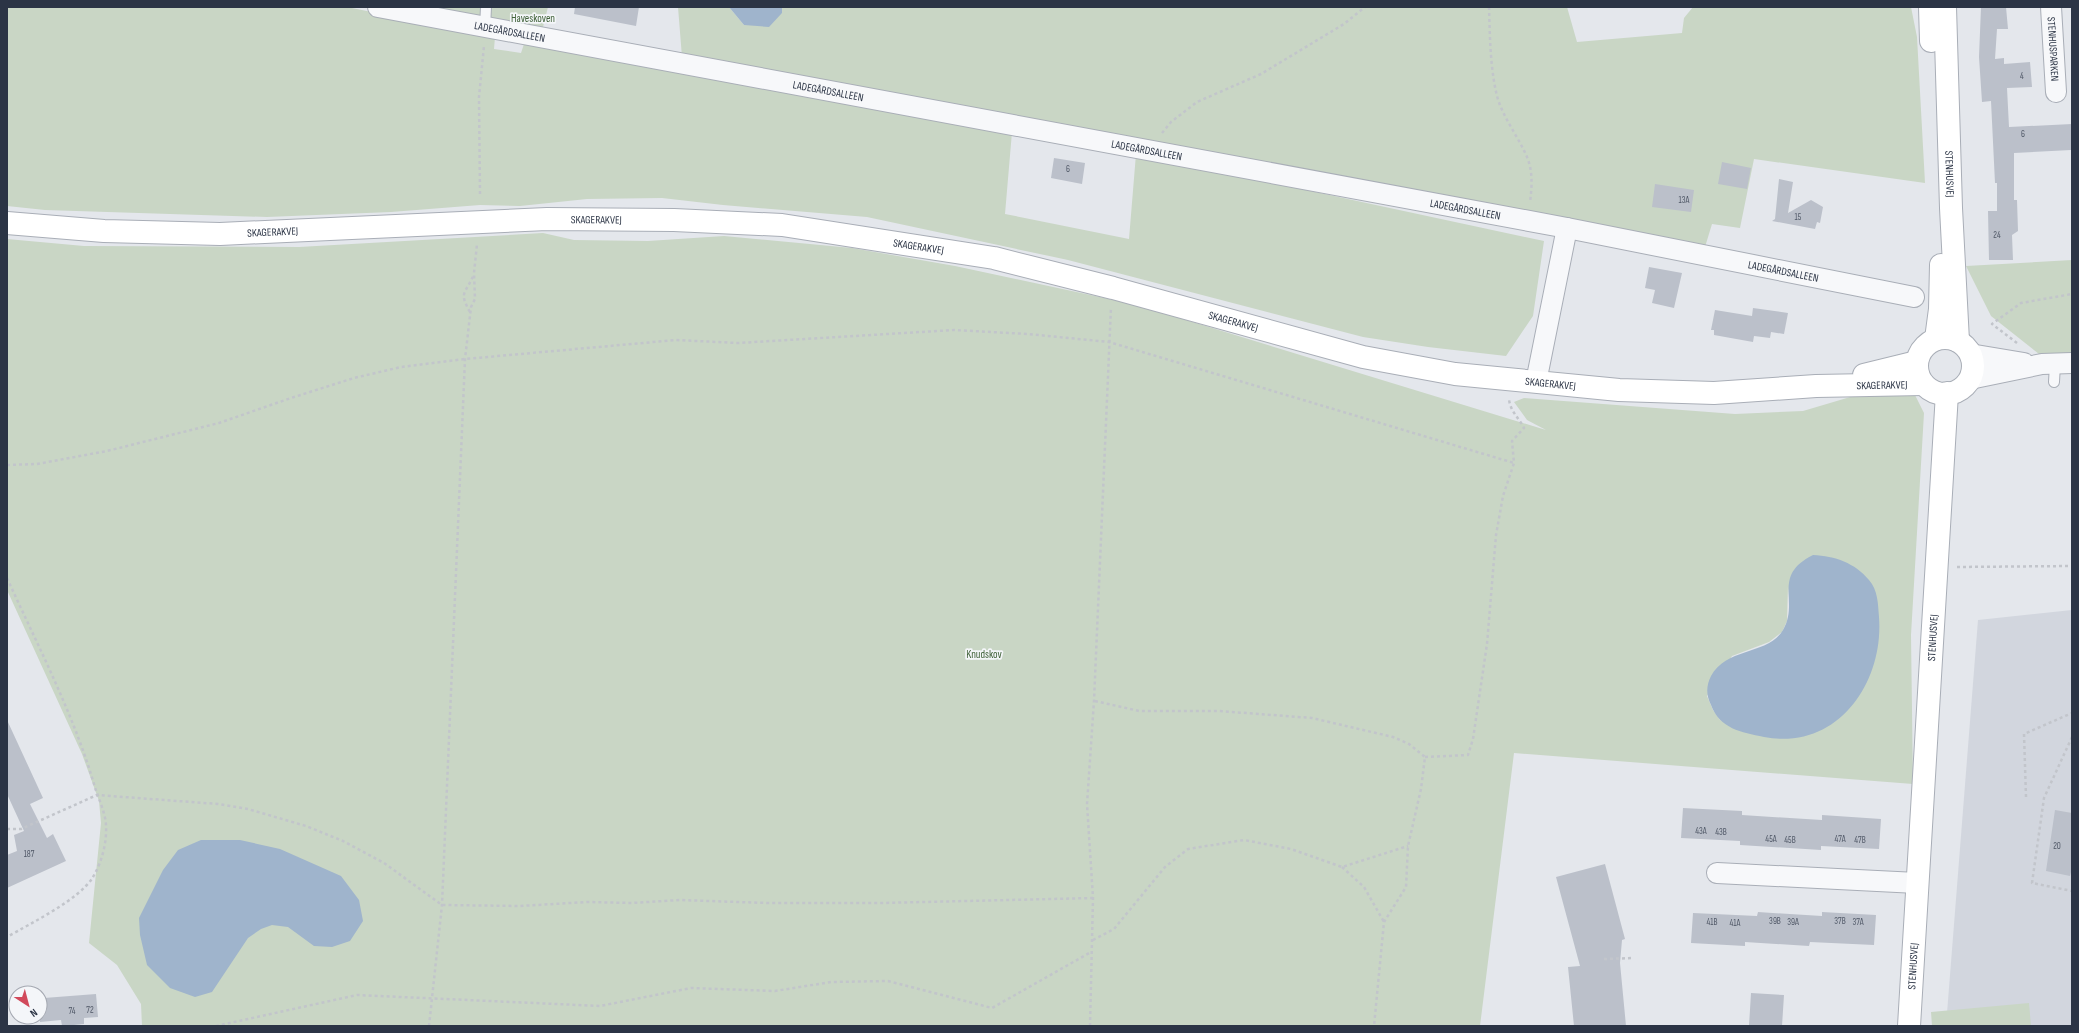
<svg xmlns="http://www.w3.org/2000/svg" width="2079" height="1033" viewBox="0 0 2079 1033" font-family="'Sofia Sans Condensed',sans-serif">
<rect width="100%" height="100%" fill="#e4e7ec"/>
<path fill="#d2d6de" d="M2072,610V1026H1946L1978,620Z"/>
<path fill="#c9d6c5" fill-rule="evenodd" d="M7,7H347L495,37L494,49L521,53L525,41L1012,132L1005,214L1129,239L1136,154L1152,157L1544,241L1533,316L1506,356L1428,347L1363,337L1068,260L867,217L723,205L662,198L587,199L520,206L480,205L391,212L267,217L45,210L7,206Z
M417,7H548L542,31Z
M678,7H729L744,25L782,13V7H1567L1577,42L1682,33L1684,18L1693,7H1911L1917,37L1925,183L1754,159L1740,228L1712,224L1705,247L682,57Z
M543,233L574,240L648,241L724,236L852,248L955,266L1137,305L1546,430L1527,420L1514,402L1524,398L1735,414L1803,411L1857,395H1915L1924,413L1911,635L1913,784L1514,753L1480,1026H142L141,1004L117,965L89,943L101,823L99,801L82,754L7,590V239L84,246L299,247ZM1788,586L1801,737L1720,720L1713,710L1707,696L1732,656L1769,642L1782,632L1787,621Z
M2072,260V354H2039L1991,316L1966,266Z
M2029,1003L2031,1026H1932L1931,1012Z"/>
<path fill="#9fb4cc" d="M729,7H782V13L769,27L744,25Z
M1813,555C1835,556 1855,563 1869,580C1878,590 1878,604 1879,617C1884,683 1837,751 1764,737C1741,732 1720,729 1711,705C1706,695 1706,686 1711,676C1727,647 1768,655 1783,630C1800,601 1771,576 1813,555Z
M201,840H240L280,849L341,876L359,900L363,921L350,941L332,947L314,946L288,927L272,925L261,929L248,938L212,992L195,997L170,988L147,965L140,935L139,918L163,870L178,850Z"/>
<path fill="#bbc0ca" d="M575,7H639L636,26L574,14Z
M1981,7H2006L2008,29H1997L1995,59L2004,58V64L2030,62L2032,87L2007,88L2009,127L2072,124L2071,150L2014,153V200H2017L2018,231L2012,235L2013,260H1989L1988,211H1997V183H1995L1991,101L1982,102L1979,57Z
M1054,158L1085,163L1082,184L1051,178Z
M1722,162L1751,168L1747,189L1718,184Z
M1779,179L1793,182L1788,213L1811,200L1823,207L1820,223L1817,222L1815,229L1772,221L1775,219Z
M1655,184L1694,190L1691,212L1652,207Z
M1649,267L1682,273L1674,308L1652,303L1655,290L1645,288Z
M1753,308L1788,313L1784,334L1771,332L1770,338L1754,336L1753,342L1714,335V330H1711L1715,310L1752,316Z
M7,720L43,798L30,804L47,838L53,834L66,861L7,888V855L17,851L14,835L24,831L7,794Z
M1683,808L1742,811V815L1822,820V815L1881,819L1879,849L1821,846V850L1740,845V841L1681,838Z
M2055,810L2072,813V868L2070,876L2046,871Z
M1605,864L1625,939L1622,940L1620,963L1626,1026H1574L1568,967L1580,966L1556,877Z
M1758,912L1822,916V912L1876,915L1874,945L1810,942L1809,946L1745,942V946L1691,943L1693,913L1757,916Z
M1751,993L1784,995L1782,1026H1749Z
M96,994L98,1017L84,1018V1024L64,1026H62L61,1020L40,1022V1008L45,1007L44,998Z"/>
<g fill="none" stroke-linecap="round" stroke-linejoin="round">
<defs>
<path id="lane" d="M485,28L486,7
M2054,382L2055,364"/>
<g id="street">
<path id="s1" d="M378,7L1567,228L1914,297"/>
<path id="s2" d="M2051,7L2056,92"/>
<path d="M1970,354L2024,363"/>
<path d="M1970,379L2042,364L2072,363"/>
<path d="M1536,382L1567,228"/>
<path d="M1717,873L1917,883"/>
</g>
<g id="secondary">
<path d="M1930,7L1931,41"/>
<path id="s3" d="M1945,7L1951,208L1958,341"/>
<path id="s4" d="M7,223L104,231L220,234L547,219L674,220L782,225L994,258L1113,288L1363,357L1455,374L1619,390L1714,393L1816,386L1923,384"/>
<circle cx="1945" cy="366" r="28"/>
<path d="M1936,339L1940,309L1941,265"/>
<path d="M1864,375L1917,362"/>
<path id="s5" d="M1909,1026L1947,393"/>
</g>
</defs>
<use href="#lane" stroke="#a9aeb7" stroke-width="12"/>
<use href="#street" stroke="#a9aeb7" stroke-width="22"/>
<use href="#secondary" stroke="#a9aeb7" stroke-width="24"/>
<path stroke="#c2c5cb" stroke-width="2.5" stroke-dasharray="3 3" stroke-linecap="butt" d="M1489,7C1490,37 1490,67 1497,96C1503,118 1518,136 1527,157C1533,171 1532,187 1530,202
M1162,133L1171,122L1197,102L1261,74L1344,24L1365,7
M480,194L479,97L484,46
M470,312C458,291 466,294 474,274
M2017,343L1992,324L2021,303L2072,294
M7,465L37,464L107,451L219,423L291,398L354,378L401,367L465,359L676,340L738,343L954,330L1028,334L1109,342L1514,463
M1957,567L2072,566
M7,578C38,646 73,713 94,784C98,798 105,811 106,825C107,842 102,862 93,877C79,900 31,923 7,937
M1095,701L1139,711H1219L1312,718L1393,737L1409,744L1425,757L1421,789L1408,846L1406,887L1384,922L1374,1026
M2072,737L2044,798L2032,883L2072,891
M1425,757L1468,755L1473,739L1487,644L1496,535L1503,496L1514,463L1512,441L1524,428C1519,418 1510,411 1509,399
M2026,797L2024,734L2072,713
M7,829H21L97,795L218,804L248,809L306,826L343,841L384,863L442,905L520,906L587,902L632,903L680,900L767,903H882L1093,898
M1342,867L1364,887L1384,922
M1093,940L1114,929L1165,867L1188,849L1244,840L1291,849L1342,867L1408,846
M1604,959L1633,958
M216,1026L357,995L600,1006L691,988L775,991L831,982L888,981L992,1008L1091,952
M429,1026L442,905L465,359L471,307L475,299L474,273L477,244
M1090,1026L1093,898L1087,804L1094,701L1111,307"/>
<use href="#lane" stroke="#f7f8fa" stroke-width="10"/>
<use href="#street" stroke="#f7f8fa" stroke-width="20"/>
<use href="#secondary" stroke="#fff" stroke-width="22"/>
</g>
<g text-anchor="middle" stroke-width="3.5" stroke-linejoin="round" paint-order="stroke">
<g font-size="9" fill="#4f5766">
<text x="2022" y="79">4</text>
<text x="2023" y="137">6</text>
<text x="1068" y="172">6</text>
<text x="1684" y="203">13A</text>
<text x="1798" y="220">15</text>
<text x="1997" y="238">24</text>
<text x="1701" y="834">43A</text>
<text x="1721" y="835">43B</text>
<text x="1771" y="842">45A</text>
<text x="1840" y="842">47A</text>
<text x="1790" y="843">45B</text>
<text x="1860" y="843">47B</text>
<text x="2057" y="849">20</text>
<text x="29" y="857">187</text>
<text x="1775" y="924">39B</text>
<text x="1840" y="924">37B</text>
<text x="1712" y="925">41B</text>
<text x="1793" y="925">39A</text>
<text x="1858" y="925">37A</text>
<text x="1735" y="926">41A</text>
<text x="90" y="1013">72</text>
<text x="72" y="1014">74</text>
</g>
<g font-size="11" fill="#3f6138" stroke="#f4f6f9">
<text x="533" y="22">Haveskoven</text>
<text x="984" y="658">Knudskov</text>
</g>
<g font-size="11" fill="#2b3445" stroke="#f4f6f9">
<text dy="4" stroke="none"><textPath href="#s1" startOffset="134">LADEGÅRDSALLEEN</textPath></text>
<text dy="4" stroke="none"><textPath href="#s2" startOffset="42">STENHUSPARKEN</textPath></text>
<text dy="4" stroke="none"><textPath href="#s1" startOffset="458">LADEGÅRDSALLEEN</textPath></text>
<text dy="4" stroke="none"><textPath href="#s1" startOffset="782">LADEGÅRDSALLEEN</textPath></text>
<text dy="4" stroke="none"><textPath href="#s3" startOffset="167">STENHUSVEJ</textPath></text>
<text dy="4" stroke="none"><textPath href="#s1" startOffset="1106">LADEGÅRDSALLEEN</textPath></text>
<text dy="4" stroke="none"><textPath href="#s4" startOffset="590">SKAGERAKVEJ</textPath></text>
<text dy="4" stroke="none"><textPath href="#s4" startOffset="266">SKAGERAKVEJ</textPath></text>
<text dy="4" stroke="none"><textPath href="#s4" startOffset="914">SKAGERAKVEJ</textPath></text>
<text dy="4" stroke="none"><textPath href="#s1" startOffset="1430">LADEGÅRDSALLEEN</textPath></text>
<text dy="4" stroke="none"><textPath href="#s4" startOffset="1238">SKAGERAKVEJ</textPath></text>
<text dy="4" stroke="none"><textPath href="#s4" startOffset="1562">SKAGERAKVEJ</textPath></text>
<text dy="4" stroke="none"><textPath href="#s4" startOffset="1894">SKAGERAKVEJ</textPath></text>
<text dy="4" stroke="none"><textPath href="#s5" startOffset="389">STENHUSVEJ</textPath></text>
<text dy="4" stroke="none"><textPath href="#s5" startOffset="60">STENHUSVEJ</textPath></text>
</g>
</g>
<rect width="2079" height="1033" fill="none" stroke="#2b3445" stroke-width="16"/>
<g transform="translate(28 1005) rotate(144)"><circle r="19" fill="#f4f6f9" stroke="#a4a8b1"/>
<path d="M0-3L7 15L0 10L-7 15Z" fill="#d1495b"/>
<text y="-6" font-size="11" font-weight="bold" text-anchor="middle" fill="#2b3445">N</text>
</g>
</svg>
